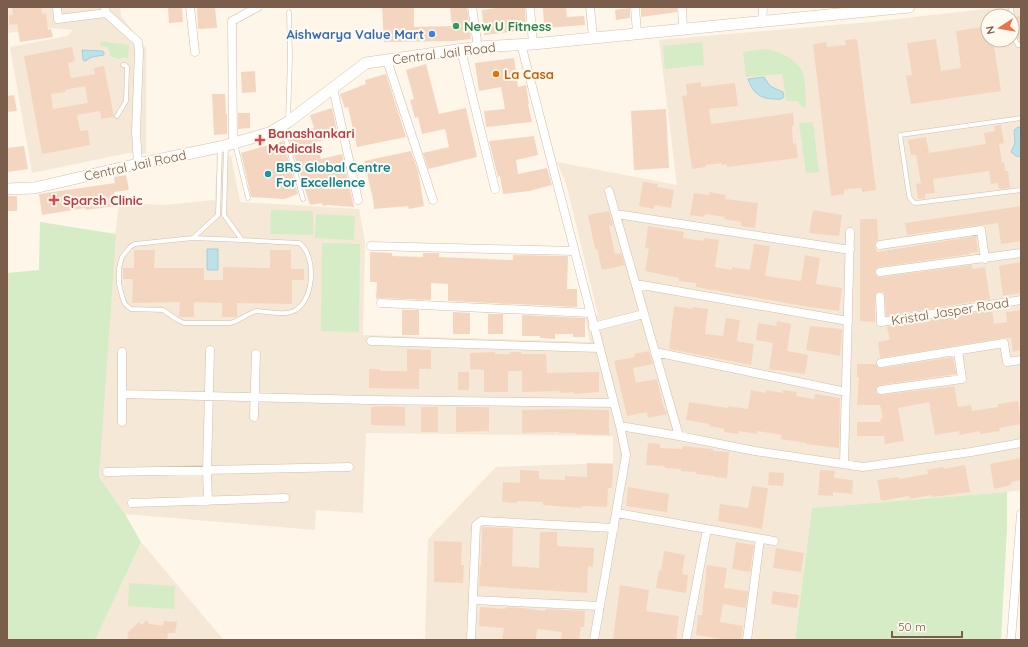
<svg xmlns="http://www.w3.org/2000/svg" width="1028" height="647" viewBox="0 0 1028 647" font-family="Quicksand,sans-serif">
<rect width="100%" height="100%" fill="#fdf6e9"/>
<path fill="#f5e8d7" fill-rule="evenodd" d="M7,7H120L121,16L146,48V154L128,153L32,173L10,47L67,36L73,30L51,28L7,33Z
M1004,7H1021V490L1007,492L812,508L795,640H425L428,539L496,467L613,463V436L366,433L363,513L316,510L315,530L125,514L99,477L111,270L119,203L165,205L215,200L217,154L231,156L240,202L359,209L365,242L363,335L590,342L585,318L598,315L566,183L557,162L677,185L659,40L870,22ZM988,16H1012V40H988Z
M141,542L206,619L224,640H95Z"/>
<path fill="#d5ecc6" d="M101,41L129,45L128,59L125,57L119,59L110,56L108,47L100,46Z
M702,42L704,65L665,69L663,46Z
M765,49C779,51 795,58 802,71C805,77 806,99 806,107H803L797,101H787L782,74L746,77L743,52Z
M813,122L819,172L806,173L799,123Z
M271,210L313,211V235L270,234Z
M316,214L355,216L354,240L315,238Z
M40,222L116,234L99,477L125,514L141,542L95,640H7V273L39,270Z
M322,243L360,244L359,332L321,331Z
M1007,492V527L1001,640H795L812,508Z
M129,583L175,586L174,609L128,606Z"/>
<path fill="#bce1e8" stroke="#a2d0db" d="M82,50L102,51L104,52V55L92,57L85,61L83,60Z
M764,77L770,86L783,92L784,96L783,98C780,100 778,99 774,99C760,99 752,92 748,79Z
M1018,127L1021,128V157L1016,156L1011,152L1015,143L1014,130Z
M207,249H218V270H207Z"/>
<path fill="#f4d6c0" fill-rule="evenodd" d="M12,7H41L42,14L46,13L48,30L51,29L53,37L20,42L17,24L9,25V15H13Z
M168,7H182L183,22L169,23Z
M197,7H215L217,28L198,29Z
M382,7H414V27L452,26L450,7H467L471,39L453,41L384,42Z
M503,7H525L526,30L484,35L482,10Z
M543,7H566L567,17L584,16L585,25L544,28Z
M641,7H677V12L641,17Z
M630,8V18L616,20L615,10Z
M1021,16V42H1020L1017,34L1015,17Z
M988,26V40H993L1001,91L911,104L906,76L912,75L907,43L936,39L941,71L961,68L956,31Z
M857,39L876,190L862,192V188L847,189L844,190V194L831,196L813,44L826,42L827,47L835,46L846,45L845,40Z
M72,47L75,61L68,63L71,78L95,74L94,68L104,66L114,117L101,119L100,111L77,115L80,131L88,130L90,145L42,154L24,56ZM85,86L88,103L53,109L51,94L65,92V90Z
M514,58L518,87L526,85L529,104H528L532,122L486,127L484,111L505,109L501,87L479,91L475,63Z
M426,64L439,114L466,108L477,157L428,169L423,153L449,147L445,129L422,134L418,117L415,118L410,100L414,99L406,70Z
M255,71L256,92L242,93L241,72Z
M386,74L406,137L357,147L348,107L345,108L340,94L366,84L365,80Z
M701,82V87L735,83L738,106L709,109L711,124L793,113L794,126H792L793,144L796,143L798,158L727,167V164L722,165V163L706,165V167L692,169L682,96L687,95L686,84Z
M212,94H225L226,114H227V134L214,135Z
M14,95L17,111L7,112V96Z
M332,108L338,136L316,142L321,159L342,154L354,207L328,205L323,206L322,203L310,205L289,139L295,137L294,133L314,128L310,115Z
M666,109L669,168L634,170L631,111Z
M238,113H250V128L238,129Z
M1001,125L1004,143L999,144L1002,163L1004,162L1005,171H1008L1010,188L999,189L998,183L991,184L989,171L933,179L935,193L925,194V198L918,199L916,184L921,183L916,155H911L908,140L926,137L929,153L986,144L984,133L995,131L994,126Z
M534,136L538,155L516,160L518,174L547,168L552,185L529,191L503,194L500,176L498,177L489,141Z
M283,141L298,194L284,199L251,197L241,153Z
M24,146L28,169L7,172V148Z
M411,151L418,171L424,206L409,209L408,206L374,209L373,199L364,161Z
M126,175L129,190L114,192L116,206L86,210L85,208L42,215L39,194L115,183L114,177Z
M643,182L658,184L657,187L674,190L671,208L654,205V209L639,206Z
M710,192L726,195L725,199L758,203L755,228L741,226V222L724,219L725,217L705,214L704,217L690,215L694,193L709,195Z
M7,196H17V211H7Z
M1021,206V241L1001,244L998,223L984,225H980L907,235L905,223Z
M813,210L842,215L839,236L809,233Z
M609,211L613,225L609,226L615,254L621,253L625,265L602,270L597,249H595L588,215Z
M860,219H877L878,240L875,245L877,252L976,236L978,252L970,253V254L879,267L875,270V273L878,277H881L972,265V269L985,267L990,299L886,316L885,296L883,292H879L877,293L875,297V322L860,321Z
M648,226L684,232L683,238L703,241L704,238L719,240L715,267L732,270V267L750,270L754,244L770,246L765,276L801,281L805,255L820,258L816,284L842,288L839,311L797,305L696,287V283L679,281V278L645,271L649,249L645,248Z
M134,250H155L154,268H204V280H223V267L270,268V250H291V269H304V280H292V304L237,303V317H222V303L194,302V317H179L180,302L132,303L133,279H123V268H134Z
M370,252L392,253V256L423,257V253H439V257L513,260V255L568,256L567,289H577V307L448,301V284L431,283V300L381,298L376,299L377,282H370Z
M1021,262V293L1003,296L999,266Z
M674,306L692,309L693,307L708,309L705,334L723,336L726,318L740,320L737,341L754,344L751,365L669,349Z
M402,310H419V335H402Z
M992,310L994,324L1007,322L1006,312L1021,310V350L1013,352L1011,338H1003L880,358L878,342L890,340L887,327Z
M453,312L470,313V334H453Z
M488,314H503V334H488Z
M522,315L585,318V337H573V334H555V339L540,338V336H522Z
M777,321L791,324L787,351L808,355L805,374L769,369L773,343L756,340L758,323L776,326Z
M810,326L842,329L840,356L806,350Z
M407,349L431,350V369H419V389L369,388V369H380V371H407Z
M649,351L653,364L633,368L636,383L657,379L663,405L667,414L648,418L647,412L627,416L614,361L635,357L634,354Z
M495,352V354H510V352H521V354H546L547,373L599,372V392L574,394V392L561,393V391L522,392V371H508V392H484V370L470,369V353Z
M953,357L956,374L880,385L876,388V393L882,395L954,386L958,407L971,405L972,411L998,407V404L1018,401L1021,424L999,428L1000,431L980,434V431L960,435L959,431L935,435L929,402L898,408L904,441L885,444L884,436H857V422H881L880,419L883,418L880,405H857L859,377H857V364H876L879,368H882Z
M458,372H469V390H458Z
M751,390L766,393V390L783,393V390L797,392L796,396L814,399L815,394L840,398L839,448L806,444V443L781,439L782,435L757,431V434L739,431L738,434L724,432V429L709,426V424L686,420L689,402L728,408V406L748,409Z
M385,406L405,407V426L371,425V407Z
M421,407H438V432H421Z
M456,407H489V431L456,432Z
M558,409L609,410V435L576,434V433H559V432L522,433V410Z
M648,443L660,444V448L682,449L683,446L713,449V451L729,452L727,478L715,477V476L696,474V472L681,471V469L665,468V466L646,465Z
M1021,458V480L1011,482V485L994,489L990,464Z
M587,463L613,464L612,488H608L607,507L581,506V508L543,505V502L517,501V503L502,502L503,482L520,483V470L539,471V479L565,480V476L587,477Z
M965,465L970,492L932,497V495L909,499V496L881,501L877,480L898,477L899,479L928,474L927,470L943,467L944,469Z
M820,470L835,471L834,478L853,480L852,494L833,492V496L818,495Z
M769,472L784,473L783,486L768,485Z
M752,486L768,488L762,529L718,521L720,504L748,508Z
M628,487L669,494L667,512L626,506Z
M482,527L513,528L512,566L539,568L540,532H557V546L594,548L593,567L588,566L587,593L479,586L480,566H481Z
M434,541L462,542L461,565H464L463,583L434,582Z
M736,542L754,545L750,572L732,569Z
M776,548L804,553L801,572L773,568Z
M664,551L685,555L682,574L688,575L686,593L656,588L659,570L661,571Z
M707,565L727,568L724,588L748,591L746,608L723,604L720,622L743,626L741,640H721V639L696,635L698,615H702Z
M620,585L649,590L646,611L679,616L676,640H613Z
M773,591L799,595L797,608L771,604Z
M480,607L505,609L506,607L522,608L545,611L546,609L585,611L584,627H581L579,640H561L562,632L537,629L536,640H502L504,628L479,626Z
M147,620L149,624L163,626L164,621L177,622L175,633H168L167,640H126L129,635L127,633L139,622L142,625Z"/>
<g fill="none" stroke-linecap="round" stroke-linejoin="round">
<defs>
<path id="service" d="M1011,7L1012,16
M1012,17C1013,26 1012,37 1018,45H1021
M117,116L126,101L127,67L125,65H123
M1021,118L900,135L909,195C910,200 912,202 916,203L1021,190
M288,120L290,58L289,12
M282,126L303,199
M235,143L248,198
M220,147L218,215L193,238L135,244L130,247L122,257L119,268V284L122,296L125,304L131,309L163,310L176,319L184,323H230C240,321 247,313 257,311C267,312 283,315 291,312C314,306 318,256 299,243L242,240L224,215L226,146
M193,238L242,240"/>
<path id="minor" d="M57,7L58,19L106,13
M105,7L106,13L138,42L139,51L136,132L138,164
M190,7L195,52
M472,7L478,47
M530,7L533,44
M590,7L593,37
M635,7L637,33
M682,7L683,29
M762,22L763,7
M521,44L620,426L626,455L594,640
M461,50L495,189
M387,60L433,200
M333,88L358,200
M233,143L232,21L258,7
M609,191L679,436
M616,214L850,250
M880,245L981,230L985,259
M371,246L574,251
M880,272L1021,253
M636,284L848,321
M880,297L881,322L1021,300
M381,303L590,313
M593,327L644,314
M371,341L599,348
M655,352L846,392
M881,363L1004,343L1007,362L1021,360
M881,390L962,379L958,351
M122,394L369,400L614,403
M254,417L256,354
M122,422V352
M620,426L679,436L755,451L863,467L971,452L1021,443
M844,464L850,232
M107,472L349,467
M208,501L207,470L210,350
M132,503L285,498
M617,513L774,541
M473,600L600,606
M471,640L476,525L481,521L614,528
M686,640L707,529
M747,640L760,539
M1011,640L1021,514"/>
<path id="secondary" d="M7,189L34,188L138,164L220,147L269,133L288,122L366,63L478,47L533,44L909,7"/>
</defs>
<use href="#service" stroke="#d1bead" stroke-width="5"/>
<use href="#minor" stroke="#d1bead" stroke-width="9"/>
<use href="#secondary" stroke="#d6c0ad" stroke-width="12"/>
<use href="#service" stroke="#fff" stroke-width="4"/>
<use href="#minor" stroke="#fff" stroke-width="8"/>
<use href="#secondary" stroke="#fff" stroke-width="11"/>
</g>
<circle fill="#2e9e5b" stroke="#fffaf0" stroke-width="1.5" cx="456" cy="26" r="4"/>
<circle fill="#3f7fe0" stroke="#fffaf0" stroke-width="1.5" cx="432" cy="34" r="4"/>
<circle fill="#e8710a" stroke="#fffaf0" stroke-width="1.5" cx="496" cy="74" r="4"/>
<g fill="#e0444e" stroke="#fffaf0" stroke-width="1.5">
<path d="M258 134h4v4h4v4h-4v4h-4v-4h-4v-4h4z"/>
<path d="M52 194h4v4h4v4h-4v4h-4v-4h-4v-4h4z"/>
</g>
<circle fill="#0f9aa8" stroke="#fffaf0" stroke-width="1.5" cx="268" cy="174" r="4"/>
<g text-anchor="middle" stroke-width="4" stroke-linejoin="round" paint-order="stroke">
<g font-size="13" font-weight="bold" fill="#27864d" stroke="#fffaf0" text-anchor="start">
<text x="464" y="31">New U Fitness</text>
</g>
<g font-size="13" font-weight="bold" fill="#366cbe" stroke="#fffaf0" text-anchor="end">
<text x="424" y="39">Aishwarya Value Mart</text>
</g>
<g font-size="13" fill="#7a5d4b" stroke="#fffaf0">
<text transform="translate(444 53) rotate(-7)" y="5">Central Jail Road</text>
<text transform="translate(135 165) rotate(-12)" y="5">Central Jail Road</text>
<text transform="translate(950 311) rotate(-9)" y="5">Kristal Jasper Road</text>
</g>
<g font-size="13" font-weight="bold" fill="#c56008" stroke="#fffaf0" text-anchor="start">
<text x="504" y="79">La Casa</text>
</g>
<g font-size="13" font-weight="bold" fill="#be3a42" stroke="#fffaf0" text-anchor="start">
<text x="268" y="138">Banashankari<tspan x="268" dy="15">Medicals</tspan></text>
<text x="63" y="205">Sparsh Clinic</text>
</g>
<g font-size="13" font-weight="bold" fill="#0d838f" stroke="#fffaf0" text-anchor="start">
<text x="276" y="172">BRS Global Centre<tspan x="276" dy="15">For Excellence</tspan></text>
</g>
</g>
<rect width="1028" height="647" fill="none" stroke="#7a5d4b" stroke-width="16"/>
<g transform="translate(1000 28) rotate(258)"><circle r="19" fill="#fffaf0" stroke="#cabbae"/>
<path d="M0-3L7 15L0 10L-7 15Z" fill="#eb724b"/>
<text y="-6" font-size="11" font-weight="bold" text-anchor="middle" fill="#7a5d4b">N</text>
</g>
<path d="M892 631v6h70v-6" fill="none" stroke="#7a5d4b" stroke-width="2"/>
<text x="898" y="631" font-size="12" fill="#7a5d4b" stroke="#fffaf0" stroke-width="3" paint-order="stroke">50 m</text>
</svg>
